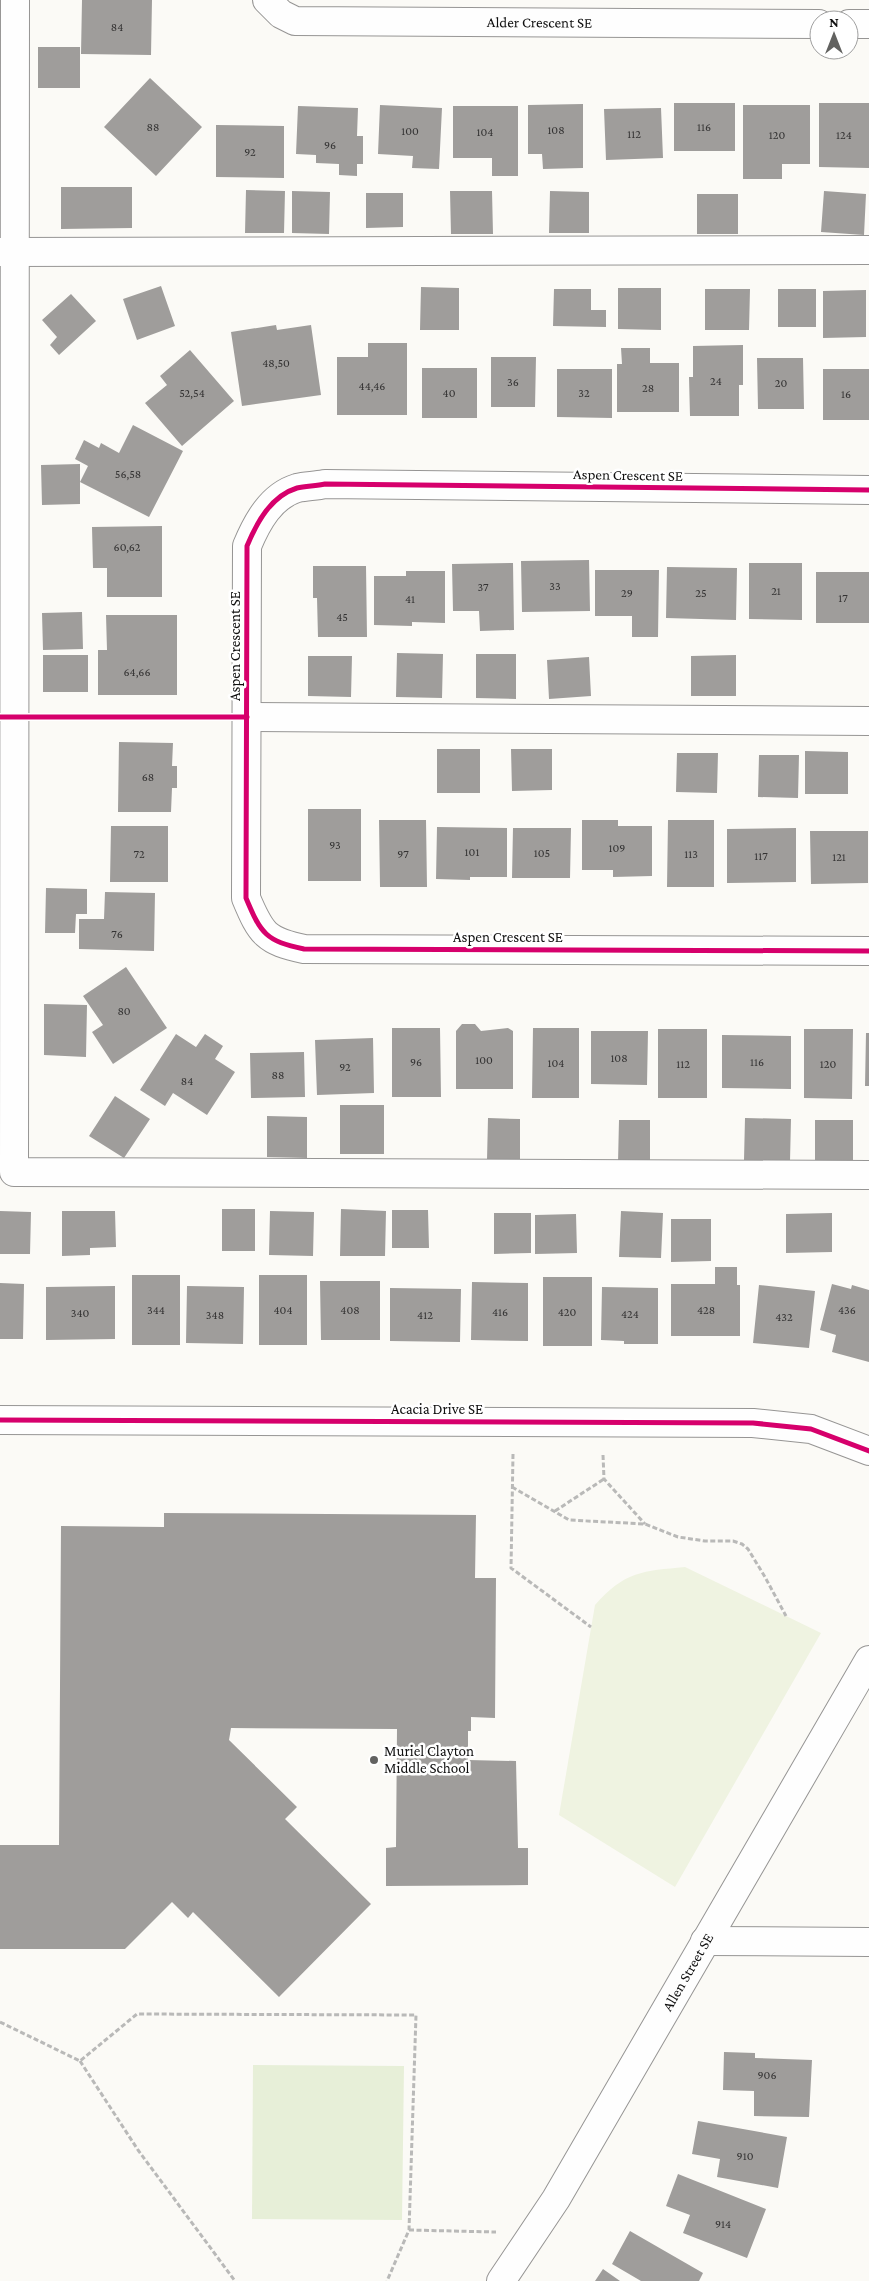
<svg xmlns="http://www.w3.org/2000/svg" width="869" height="2281" viewBox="0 0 869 2281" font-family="'Crimson Pro',serif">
<rect width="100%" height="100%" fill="#fbfaf6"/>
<path fill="#e7efd8" d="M253,2065L404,2066L402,2220L252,2219Z"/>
<path fill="#eff3e1" d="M685,1567L821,1633L675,1887L559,1815L595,1605C625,1571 643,1571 685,1567Z"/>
<path fill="#9f9d9b" d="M82,0H152L151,55L81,54Z
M38,47H80V88H38Z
M150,78L202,127L156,176L104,127Z
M674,103H735V151H674Z
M819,103H869V168L819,167Z
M583,104V168L543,169L542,154H528V105Z
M380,105L442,108L439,169L412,168L413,156L378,154Z
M743,105H810V164H782V179H743Z
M298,106L358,108L357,136H363V164H357V176L339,175V164L316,163V155L296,154Z
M453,106H518V176H492V158H453Z
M661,108L663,158L606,160L604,109Z
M216,125L284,126V178L216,177Z
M61,187H132V228L61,229Z
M246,190L285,191L284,233H245Z
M292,191L330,192L329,234L292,233Z
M450,191H492L493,234H451Z
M550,191L589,192V233H549Z
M824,191L866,194L864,235L821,232Z
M366,193H403V227L366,228Z
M697,194H738V234H697Z
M161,286L175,326L137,340L123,299Z
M421,287L459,288V330H420Z
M618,288H661V330L618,329Z
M554,289H591V310H606V327L553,326Z
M705,289H750L749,330H705Z
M778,289H816V327H778Z
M866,290V337L823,338V291Z
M71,294L96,321L59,355L50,345L57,337L42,320Z
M276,325L277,330L311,325L321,395L242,406L231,332Z
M368,343H407V415H337V357H368Z
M743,345V385H739V416H690L689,377H693V346Z
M621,348H650V363H679V412H617V364H622Z
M190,350L234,401L182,446L145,403L167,385L160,376Z
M491,357H536L535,407H491Z
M757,358H803L804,409H758Z
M422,368H477V418H422Z
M557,369H612V418L557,417Z
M823,369H869V420H823Z
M133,425L183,451L149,517L80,482L88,466L75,459L84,440L99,448L101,443L119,453Z
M80,464V504L42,505L41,465Z
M162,526V597H107V568H93L92,527Z
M589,560L590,611L522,612L521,561Z
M513,563L514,630L480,631L479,611H453L452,564Z
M749,563H802V620L749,619Z
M313,566H366L367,637H318L317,598H313Z
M667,567L737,568L736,620L666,618Z
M595,570H659L658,637H632V616H595Z
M406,571H445V623L412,622V626L374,625V576H406Z
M816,572H869V623H816Z
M82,612L83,649L43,650L42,613Z
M106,615H177V695H98V650H107Z
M397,653L443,654L442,698L396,697Z
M476,654H516V699L476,698Z
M43,655H88V692H43Z
M736,655V696H691V656Z
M308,656H352L351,697L308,696Z
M589,657L591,696L549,699L547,660Z
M119,742L173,743L172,766H177V788H172L171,812H118Z
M437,749H480V793H437Z
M511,749H552V790L512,791Z
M805,751L848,752V794H805Z
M677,753H718L717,793L676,792Z
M759,755H799L798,798L758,797Z
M308,809H361V881H308Z
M379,820H426L427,887H380Z
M582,820H618V826H652V876L613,877V870H582Z
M668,820H714V887H667Z
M111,826H168V882H110Z
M437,827L507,828V877H470V880L436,879Z
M513,828H571L570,878H512Z
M796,828V882L727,883V829Z
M810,831H868V883L811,884Z
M46,888L87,889V914H76L75,933H45Z
M105,892L155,893L154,951L79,949V919H104Z
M126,967L167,1028L113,1064L92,1032L103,1025L83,996Z
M44,1004L87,1005L86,1057L44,1055Z
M462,1024H475L481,1031L508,1028L513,1031V1089H456V1031Z
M392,1028H440L441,1097H392Z
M533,1028H579V1098H532Z
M658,1029H707V1098H658Z
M804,1029H853L852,1099L804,1098Z
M591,1031H648L647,1085L591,1084Z
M866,1033H869V1086H865Z
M176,1034L196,1047L205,1034L223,1046L215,1059L235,1072L207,1115L173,1093L165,1106L140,1090Z
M722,1035L791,1036V1089L722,1088Z
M373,1038L374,1093L317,1095L315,1040Z
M304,1052L305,1097L251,1098L250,1053Z
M115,1096L150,1119L124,1158L89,1136Z
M340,1105H384V1154H340Z
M267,1116L307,1117V1158L267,1157Z
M488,1118L520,1119V1160H487Z
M745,1118L791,1119L790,1161L744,1160Z
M619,1120H650V1163H618Z
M815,1120H853V1162H815Z
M222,1209H255V1251H222Z
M341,1209L386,1211L385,1256H340Z
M392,1210H428L429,1248H392Z
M0,1211L31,1212L30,1254H0Z
M62,1211H115L116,1247L90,1248V1255L62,1256Z
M270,1211L314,1212L313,1256L269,1255Z
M621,1211L663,1213L661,1258L619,1257Z
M494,1213H531V1253L494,1254Z
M832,1213V1252L786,1253V1214Z
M576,1214L577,1253L535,1254V1215Z
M671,1219H711V1261L671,1262Z
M715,1267H737V1285H740V1336H671V1284H715Z
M132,1275H180V1345H132Z
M259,1275H307V1345H259Z
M543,1277H592V1346H543Z
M320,1281H380V1340H321Z
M472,1282L528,1283V1341L471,1340Z
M0,1283L24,1284L23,1339H0Z
M832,1284L851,1289L852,1285L869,1290V1362L832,1352L836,1335L820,1330Z
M759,1285L815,1291L809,1348L753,1343Z
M115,1286V1339L46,1340V1287Z
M187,1286L244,1287L243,1344L186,1343Z
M602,1287L658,1288V1344H624V1341L601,1340Z
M390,1288L461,1289L460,1342L390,1341Z
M164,1513L476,1515L475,1578H496L495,1718L471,1717V1731H468V1760L516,1761L518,1848H528V1885L386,1886V1848L396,1847L397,1729L231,1728L229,1740L297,1807L285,1819L371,1904L279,1997L193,1912L188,1918L172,1902L125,1949H0V1845H59L61,1526L164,1527Z
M724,2052L755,2053V2058L812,2060L809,2117L754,2116V2091L723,2090Z
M698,2121L787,2137L778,2188L717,2177L720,2159L692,2154Z
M678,2174L766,2209L747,2258L683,2233L690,2215L666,2206Z
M630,2231L703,2273L699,2281H641L612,2264Z
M603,2269L620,2281H595Z"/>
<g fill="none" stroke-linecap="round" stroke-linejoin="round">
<defs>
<g id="minor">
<path d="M15,0L14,1172L869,1175"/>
<path id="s1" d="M267,0L281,14L295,21L819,24"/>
<path d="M849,24H869"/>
<path d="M0,252L869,250"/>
<path d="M869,490L325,484C316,486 306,486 297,488C271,496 257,522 247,546L246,898C261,934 266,941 304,949L869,951"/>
<path d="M247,717L869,721"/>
<path d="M0,1420L753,1423L811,1429L869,1451"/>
<path d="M705,1941L869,1942"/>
<path id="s2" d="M501,2281L556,2199L869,1660"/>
</g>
</defs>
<use href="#minor" stroke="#969594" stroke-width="30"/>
<path stroke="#b9b9b8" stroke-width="3" stroke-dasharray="5 2.5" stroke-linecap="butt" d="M513,1454L511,1568L591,1627
M603,1455L604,1479L645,1524
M512,1487L569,1520L645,1524L678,1537L705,1541H733L742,1544L748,1549L765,1577L786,1616
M555,1511L604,1479
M0,2022L80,2061L137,2014L416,2015L409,2230L387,2281
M80,2061L138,2150L235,2281
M409,2230L496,2232"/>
<use href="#minor" stroke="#fefefe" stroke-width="28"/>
<defs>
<path id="cycleway" d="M869,490L325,484C316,486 306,486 297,488C271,496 257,522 247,546L246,898C261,934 266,941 304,949L869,951
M0,717H247
M0,1420L753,1423L811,1429L869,1451"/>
</defs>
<use href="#cycleway" stroke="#fff" stroke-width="8"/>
<use href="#cycleway" stroke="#d6006c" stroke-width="5"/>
</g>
<circle fill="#626260" stroke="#fff" stroke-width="2" cx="374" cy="1760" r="5"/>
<g text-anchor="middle" stroke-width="5" stroke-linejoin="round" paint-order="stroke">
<g font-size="12" fill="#343333">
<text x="117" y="31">84</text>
<text x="153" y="131">88</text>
<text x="704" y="131">116</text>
<text x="556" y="134">108</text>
<text x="410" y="135">100</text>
<text x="485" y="136">104</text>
<text x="634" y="138">112</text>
<text x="777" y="139">120</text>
<text x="844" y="139">124</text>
<text x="330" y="149">96</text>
<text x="250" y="156">92</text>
<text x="276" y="367">48,50</text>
<text x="716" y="385">24</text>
<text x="513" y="386">36</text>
<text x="781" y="387">20</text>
<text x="372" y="390">44,46</text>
<text x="648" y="392">28</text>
<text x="192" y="397">52,54</text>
<text x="449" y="397">40</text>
<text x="584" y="397">32</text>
<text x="846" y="398">16</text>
<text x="128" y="478">56,58</text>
<text x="127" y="551">60,62</text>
<text x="555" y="590">33</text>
<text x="483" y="591">37</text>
<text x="776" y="595">21</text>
<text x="627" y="597">29</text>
<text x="701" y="597">25</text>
<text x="843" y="602">17</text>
<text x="410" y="603">41</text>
<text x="342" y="621">45</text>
<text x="137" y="676">64,66</text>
<text x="148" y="781">68</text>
<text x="335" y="849">93</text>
<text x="617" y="852">109</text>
<text x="472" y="856">101</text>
<text x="542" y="857">105</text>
<text x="139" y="858">72</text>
<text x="403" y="858">97</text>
<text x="691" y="858">113</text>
<text x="761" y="860">117</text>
<text x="839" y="861">121</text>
<text x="117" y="938">76</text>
<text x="124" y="1015">80</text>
<text x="619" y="1062">108</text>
<text x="484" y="1064">100</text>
<text x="416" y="1066">96</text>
<text x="757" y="1066">116</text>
<text x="556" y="1067">104</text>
<text x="683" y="1068">112</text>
<text x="828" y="1068">120</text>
<text x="345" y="1071">92</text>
<text x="278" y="1079">88</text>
<text x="187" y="1085">84</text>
<text x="156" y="1314">344</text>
<text x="283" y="1314">404</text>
<text x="350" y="1314">408</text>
<text x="706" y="1314">428</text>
<text x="847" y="1314">436</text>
<text x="500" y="1316">416</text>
<text x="567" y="1316">420</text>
<text x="80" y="1317">340</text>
<text x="630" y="1318">424</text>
<text x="215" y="1319">348</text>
<text x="425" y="1319">412</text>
<text x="784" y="1321">432</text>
<text x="767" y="2079">906</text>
<text x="745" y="2160">910</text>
<text x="723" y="2228">914</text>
</g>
<g font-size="15" fill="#101010" stroke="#fff">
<text dy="5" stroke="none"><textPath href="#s1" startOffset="280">Alder Crescent SE</textPath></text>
<text transform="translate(628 475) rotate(1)" y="5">Aspen Crescent SE</text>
<text transform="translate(235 646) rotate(-90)" y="5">Aspen Crescent SE</text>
<text x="508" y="942">Aspen Crescent SE</text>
<text x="437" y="1414">Acacia Drive SE</text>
<text dy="5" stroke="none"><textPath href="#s2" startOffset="361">Allen Street SE</textPath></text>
</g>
<g font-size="15" fill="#101010" stroke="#fff" text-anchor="start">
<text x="384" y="1756">Muriel Clayton<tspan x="384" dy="17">Middle School</tspan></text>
</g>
</g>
<g transform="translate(834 35)"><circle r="24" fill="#ffffff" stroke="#9f9f9f"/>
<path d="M0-4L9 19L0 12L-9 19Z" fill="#626260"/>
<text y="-8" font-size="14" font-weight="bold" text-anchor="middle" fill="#101010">N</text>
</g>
</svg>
